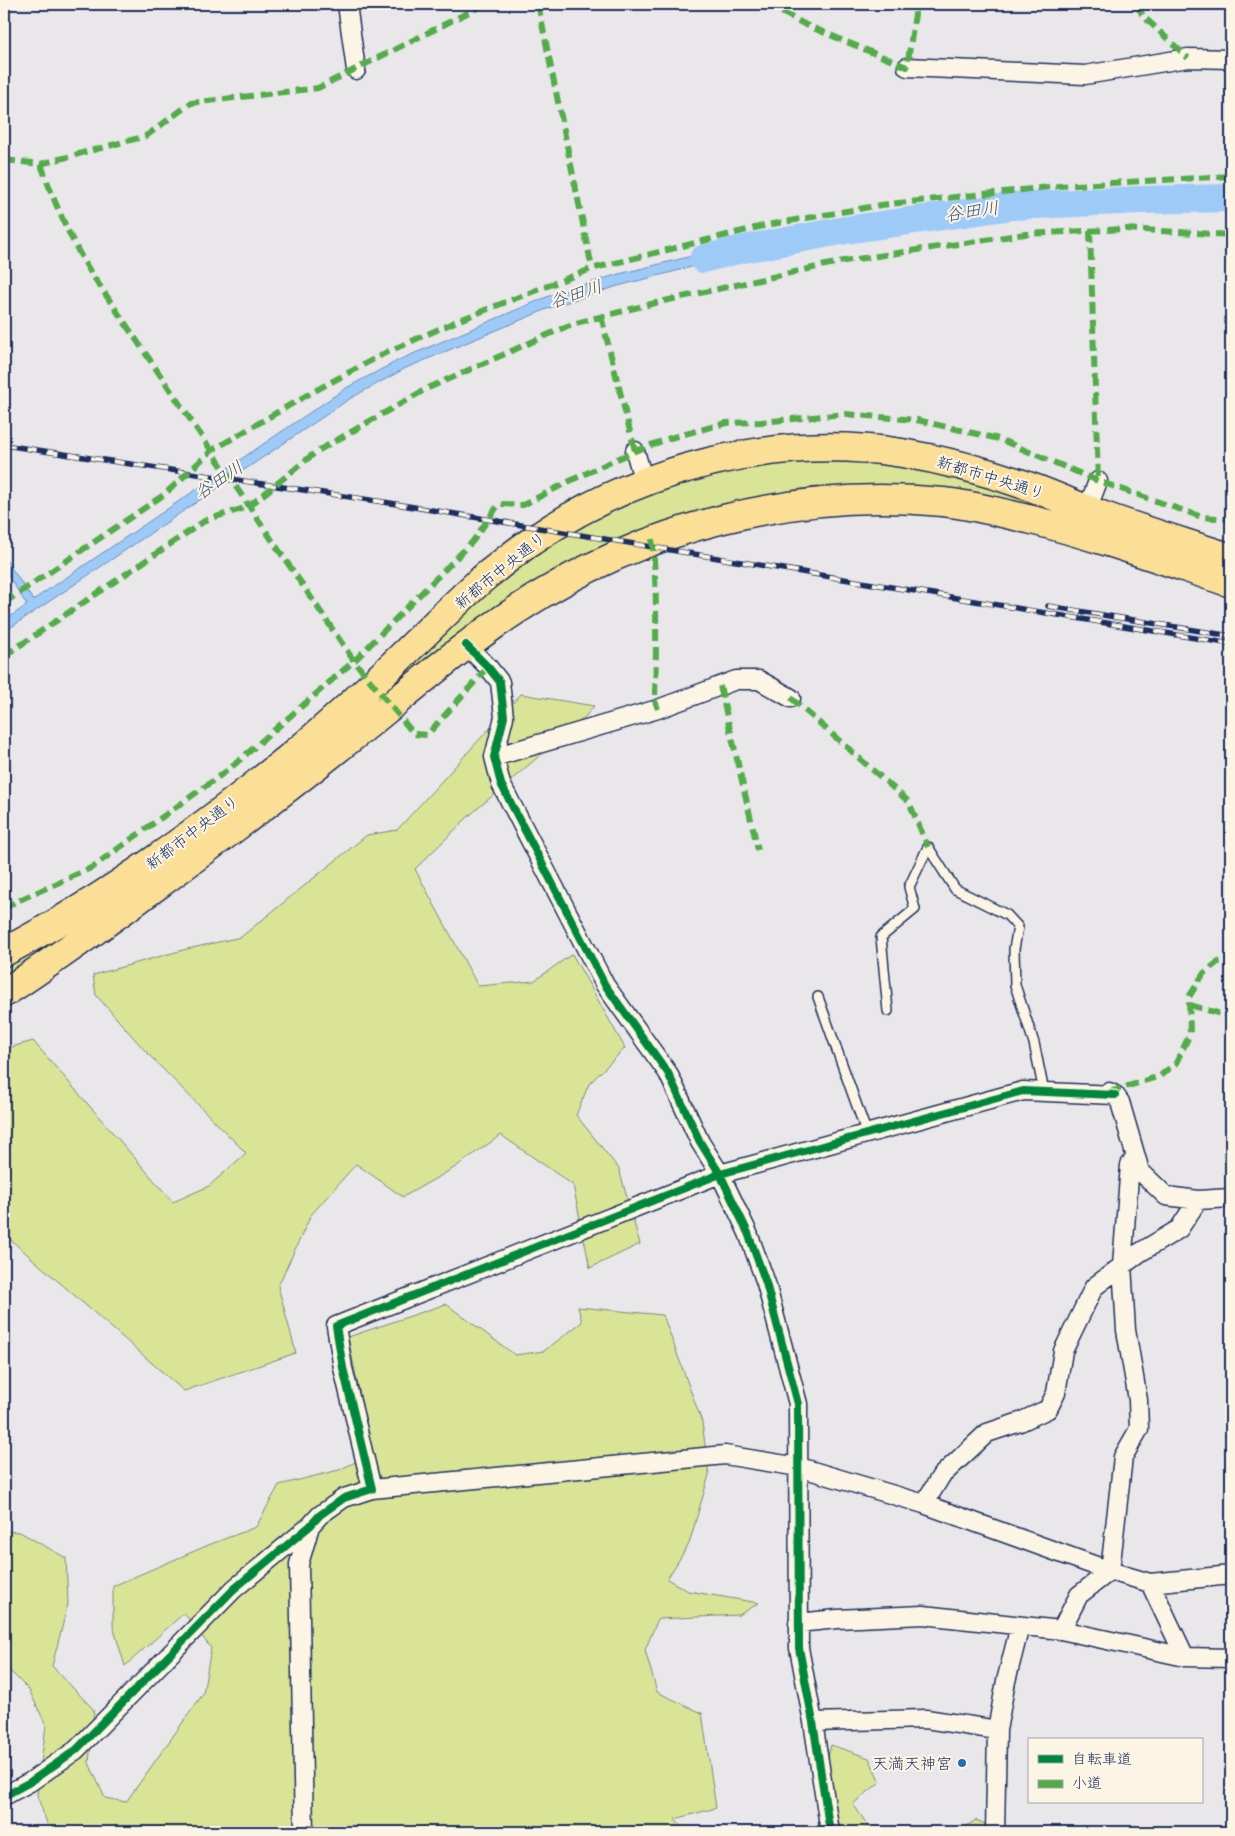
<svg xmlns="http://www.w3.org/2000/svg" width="1235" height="1836" viewBox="0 0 1235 1836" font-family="Itim,'Klee One',sans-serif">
<rect width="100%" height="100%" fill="#e9e7ea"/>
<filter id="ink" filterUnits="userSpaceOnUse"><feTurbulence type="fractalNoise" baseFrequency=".02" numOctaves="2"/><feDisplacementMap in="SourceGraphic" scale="10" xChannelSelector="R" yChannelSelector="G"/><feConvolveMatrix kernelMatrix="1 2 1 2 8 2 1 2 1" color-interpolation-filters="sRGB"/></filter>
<g filter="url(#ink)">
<path fill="#d9e497" stroke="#7a8a7a" d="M803,458L916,464L1087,519L921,491L606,549L4,983V964L490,585L581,521L683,478Z
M521,694L594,706L585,717L470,815L415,869L478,986L534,981L572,954L625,1048L589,1084L576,1115L619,1169L640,1244L590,1268L573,1185L501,1135L454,1168L403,1197L356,1164L311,1215L278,1286L296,1353L184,1391L4,1234V1049L33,1041L173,1202L209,1186L246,1153L148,1054L96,995L93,975L183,950L241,937L367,835L397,830Z
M446,1304L515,1355L544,1351L582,1322L578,1307L663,1315L702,1422L709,1475L689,1544L667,1579L688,1591L759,1603L739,1615L658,1619L645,1650L657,1692L702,1713L716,1808L675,1819L685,1832H50L37,1795L46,1725L29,1690L4,1665V1531L20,1532L66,1558L68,1604L52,1666L94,1710L89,1763L105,1798L126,1802L203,1694L211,1648L184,1613L125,1666L113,1626V1586L211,1544L256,1527L279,1485L339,1470L372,1454L348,1337Z
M831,1745L869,1758L880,1782L853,1804L871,1830L897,1832H841L826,1765Z
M976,1820L1005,1832H957Z"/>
<path fill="#9ecaf8" stroke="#6a8cba" d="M737,245L738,255L618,286L552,307L406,368L351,398L4,632V621L27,605L4,569V557L33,600L346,388L401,359L549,296L615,275Z"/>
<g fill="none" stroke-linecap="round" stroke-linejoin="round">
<path stroke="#9ecaf8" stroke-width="28" d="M703,259L738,250L846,230L1013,206L1140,200L1231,198"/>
<defs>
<path id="lane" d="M818,997L867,1134
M888,1011L881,937L915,909L909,887L928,847L955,889L1007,915L1018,927L1014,949L1015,985L1034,1043L1044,1092"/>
<path id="street" d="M347,4L356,70
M907,67L1085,75L1188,58L1231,59
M635,451L644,482
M1087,510L1098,481
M466,645L488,667L500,682L504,717L494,757L501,784L605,985L668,1073L700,1142L720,1174L748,1233L766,1283L798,1404L799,1648L813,1722L830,1832
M494,757L658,709L736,680H759L791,698
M1109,1092L1115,1095L1120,1102L1140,1171L1166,1196L1198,1200L1231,1198
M372,1489L725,1455L799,1467L924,1504L1110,1571L1150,1583L1231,1575
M924,1504L941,1476L987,1433L1020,1422L1048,1409L1056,1393L1063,1351L1094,1287L1139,1253L1179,1229L1198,1200
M1150,1583L1185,1657
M798,1623L837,1619L923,1615L1061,1630L1185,1657L1231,1658
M1061,1630L1079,1595L1110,1571L1123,1457L1139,1429L1138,1400L1126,1330L1122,1265L1130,1165L1136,1157
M813,1722L926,1719L997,1730
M4,1796L30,1782L76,1750L234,1589L310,1526L320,1515L344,1498L372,1489L343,1368L336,1326L720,1174L1023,1091L1115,1095
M304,1832L299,1564L310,1526
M995,1832L997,1730L1006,1681L1020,1626"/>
<path id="primary" d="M4,952C108,898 204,827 295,753C335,720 373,684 410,648C435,624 460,598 487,575C502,564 516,551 532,541C637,468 775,433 902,453C944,460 985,471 1025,485C1051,494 1077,506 1104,516C1145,531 1189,544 1231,558
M4,993C57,959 107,922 158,885C218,841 278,796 336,750C397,703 453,651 518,609C641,528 796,487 943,502C973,505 1002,513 1032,520C1099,537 1165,561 1231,583"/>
</defs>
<use href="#lane" stroke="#1b2f5e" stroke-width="12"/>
<use href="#street" stroke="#1b2f5e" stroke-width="21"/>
<use href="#primary" stroke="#1b2f5e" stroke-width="31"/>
<use href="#lane" stroke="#fcf5e5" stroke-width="9"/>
<use href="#street" stroke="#fcf5e5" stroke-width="18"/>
<use href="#primary" stroke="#fbdf96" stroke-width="28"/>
<defs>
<path id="rail" d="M4,445L390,503L1231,644
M1048,606L1231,636"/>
</defs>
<use href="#rail" stroke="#1b2f5e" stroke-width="5.5"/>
<use href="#rail" stroke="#fcf5e5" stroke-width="4" stroke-dasharray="11" stroke-linecap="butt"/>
<path stroke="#52ab49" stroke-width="6" stroke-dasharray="12 6" stroke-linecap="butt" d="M538,4L591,263
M766,4L806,25L907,67L915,14L913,4
M1137,4L1143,16L1188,58
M4,160L41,164L146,136L191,103L318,88L485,4
M41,164C54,202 70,239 91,273L354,661L414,734L427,735L488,667
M1090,231L1098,481
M601,316L635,451
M652,539C658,593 656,648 655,701L658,709
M4,603L165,494L211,451L307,395L387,352L457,321L591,269L767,225L881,205L1059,186L1231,176
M4,656L206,520L248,507L316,452L426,389L572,324L655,303L844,261L1025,234L1126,229L1231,235
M720,686L758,850
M791,698L909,802L928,847
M4,909L15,902L91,868L228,770L354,661L473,541L499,504L523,505L576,478L635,451L670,438L726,423L761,422L845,414L917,420L999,439L1098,481L1202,517L1231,519
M1190,1005L1231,1017
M1109,1092L1160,1076L1176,1063L1190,1034L1189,997L1204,973L1218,962L1231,960"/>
<defs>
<path id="cycleway" d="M466,645L488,667L500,682L504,717L494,757L501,784L605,985L668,1073L700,1142L720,1174L748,1233L766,1283L798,1404L799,1648L813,1722L830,1832
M4,1796L30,1782L76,1750L234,1589L310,1526L320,1515L344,1498L372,1489L343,1368L336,1326L720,1174L1023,1091L1115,1095"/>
</defs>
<use href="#cycleway" stroke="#fcf5e5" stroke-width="11"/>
<use href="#cycleway" stroke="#00873e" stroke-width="8"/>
</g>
</g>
<circle fill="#1f6fb2" stroke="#fcf5e5" stroke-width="2" cx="962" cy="1763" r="5"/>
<g text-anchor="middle" stroke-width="4" stroke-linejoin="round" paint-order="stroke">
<g font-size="16" fill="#1b2f5e" stroke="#fcf5e5">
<text transform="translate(991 477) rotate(17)" y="6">新都市中央通り</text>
<text transform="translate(500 570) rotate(-39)" y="6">新都市中央通り</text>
<text transform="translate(192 832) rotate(-37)" y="6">新都市中央通り</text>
</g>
<g font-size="16" fill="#1b2f5e" stroke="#fcf5e5" text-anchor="end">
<text x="952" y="1769">天満天神宮</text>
</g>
<g font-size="18" font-style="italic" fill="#3c5684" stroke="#fcf5e5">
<text transform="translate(972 211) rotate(-8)" y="6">谷田川</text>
<text transform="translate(576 294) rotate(-18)" y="6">谷田川</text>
<text transform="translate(219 480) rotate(-34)" y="6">谷田川</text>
</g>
</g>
<rect width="1235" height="1836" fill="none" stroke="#fcf5e5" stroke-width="20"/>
<rect x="10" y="10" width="1215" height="1816" fill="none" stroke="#1b2f5e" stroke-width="2" filter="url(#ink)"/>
<rect x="1028" y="1738" width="175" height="65" fill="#fcf5e5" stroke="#a2a6af"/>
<rect x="1038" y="1755" width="25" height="8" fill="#00873e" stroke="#a2a6af"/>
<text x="1072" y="1764" font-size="15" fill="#1b2f5e">自転車道</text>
<rect x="1038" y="1780" width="25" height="8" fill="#52ab49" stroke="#a2a6af"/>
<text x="1072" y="1788" font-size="15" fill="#1b2f5e">小道</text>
</svg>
